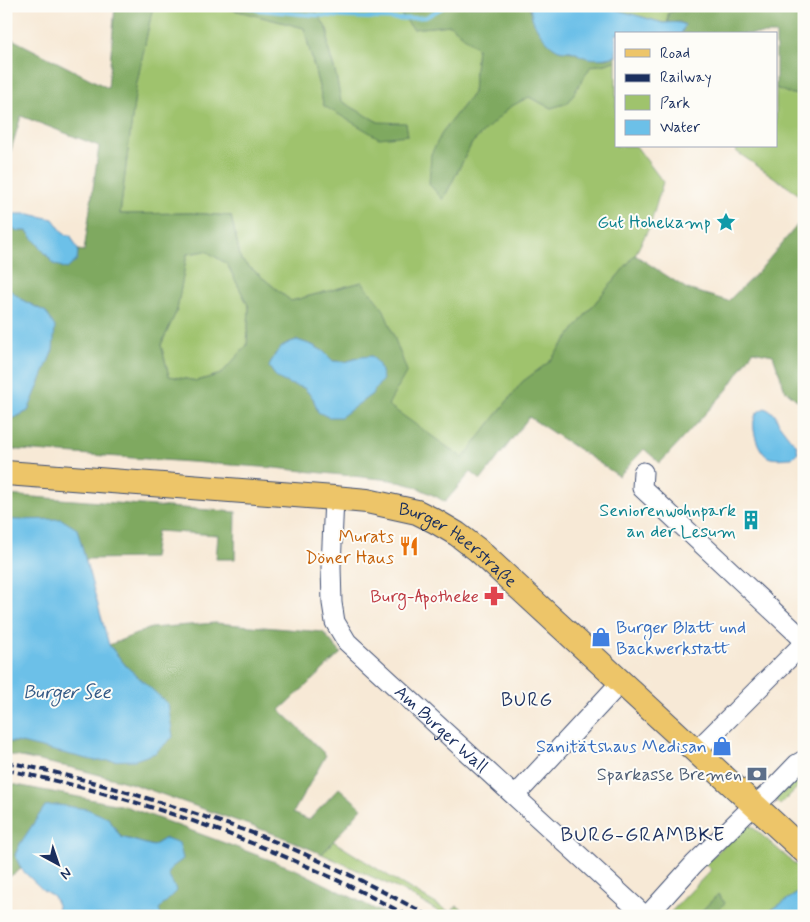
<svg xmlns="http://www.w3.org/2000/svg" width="810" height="922" viewBox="0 0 810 922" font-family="Mynerve,sans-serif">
<rect width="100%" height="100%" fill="#fdfcf7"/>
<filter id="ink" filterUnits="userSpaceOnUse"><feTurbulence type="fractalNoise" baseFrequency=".02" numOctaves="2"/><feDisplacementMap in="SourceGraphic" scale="10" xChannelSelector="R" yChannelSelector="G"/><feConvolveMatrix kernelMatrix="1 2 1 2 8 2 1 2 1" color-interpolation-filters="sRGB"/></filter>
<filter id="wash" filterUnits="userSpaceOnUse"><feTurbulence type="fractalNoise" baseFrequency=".0096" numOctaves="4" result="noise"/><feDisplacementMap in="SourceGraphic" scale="20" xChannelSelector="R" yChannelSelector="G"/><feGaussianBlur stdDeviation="1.12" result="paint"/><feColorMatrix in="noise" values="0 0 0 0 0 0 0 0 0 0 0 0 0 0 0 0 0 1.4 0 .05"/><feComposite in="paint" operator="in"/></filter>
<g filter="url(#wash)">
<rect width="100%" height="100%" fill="#f7e9d6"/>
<path fill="#9fc36d" stroke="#5d7966" d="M153,6H219L304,28L324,106L378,122L340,101L336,75L328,48V31L316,11L282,6H428L425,9L401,14L413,29L450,25L477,47L473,93L443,131V200L472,143L510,106L529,97L551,108L568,103L591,66L606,64L616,60V146H636L663,182L650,226L635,255L590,309L549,362L522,382L463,459L387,405L362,282L291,301L241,260L231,216L191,213L120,214L136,87Z
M604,6H689L668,13V23H663Z
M776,88L788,93L804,96V198L737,152L735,146H776Z
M206,251L227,264L249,307L247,346L221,374L197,381L169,376L161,345L177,310L187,254Z
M804,774V781L780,805L776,801L777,797L782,790H787Z
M748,823L804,872V889L762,916H712L725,903L718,894L697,916H671L669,914L711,870L705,864Z
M333,841L395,880L450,912L457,906L473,916H446L405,892L322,854Z"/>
<path fill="#7fa960" stroke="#4d6c5f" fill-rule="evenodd" d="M115,6H153L136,87L120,214L191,213L231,216L241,260L291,301L362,282L384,310L407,371L388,405L463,458L522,382L549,362L590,309L635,255L687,289L728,301L759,271L804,217V406L785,390L773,355L753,351L727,390L660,463L644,449L619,476L529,417L481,480L471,472L445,502L437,497L414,486L391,480L275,468L6,449V422L28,411L46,312L24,301L6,287V223L17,231H27L54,264L77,260L78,250L84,251L99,146L21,116L6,167V36L108,88ZM206,251L227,264L249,307L247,345L221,374L197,381L169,376L161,345L177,310L187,254ZM297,340L312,345L323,351L333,361L345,362L361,357L318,412L313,398L274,355L287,343Z
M219,6H282L316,11L328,31V48L336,75L341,101L378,122L406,123L408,135L379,138L324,106L304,28Z
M428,6H531L529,9L559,50L573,52L582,56L606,59L616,56V60L606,64L591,66L568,103L551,108L529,97L510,107L472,143L443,200L429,184L431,154L443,131L473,93L477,48L450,25L413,29L401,14L425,9Z
M689,6H804V96L788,93L776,88V34H681L685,25L680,22L668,23V13Z
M6,495L236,512L235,559H216L218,535L157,531L153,558L85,559L77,529L6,519Z
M215,623L323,632L341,653L280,710L326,755L293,813L309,820L339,788L362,808L322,854L280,836L130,783L73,768L6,754V742H17L126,666L109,645L151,628Z
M6,783L125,806L297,870L389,916H161L158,909L167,875L170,868L183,858L166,838L153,846L121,837L108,818L58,805L45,807L20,844L15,855L21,869L6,879Z
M718,894L725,903L712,916H697Z"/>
<path fill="#6cc0e8" stroke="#4478a3" d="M531,6H604L663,23C672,23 678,21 685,25L681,34H616V56C605,59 593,60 581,56C578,54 575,52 571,51C567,51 562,51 559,50C546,45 528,20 531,6Z
M6,211L10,214H29L53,219L64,234L71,236L78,250L77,260L67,269L54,264L27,231H17L6,223Z
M6,287L24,301L46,312L55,327L53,350L28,411L6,422Z
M297,340L312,345L323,351L333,361L345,362L361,357L372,356L379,365L383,379L372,394L341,417H328L318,412L313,398L304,388L289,384L277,378L269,367C275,352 281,344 297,340Z
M765,408L775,414L779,424L789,437L796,444L798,452L792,458C785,458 774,460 768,457C757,451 748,421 758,412C760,410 763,409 765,408Z
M6,519L16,520L61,519L77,529L109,645L126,666L168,704L173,737L155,753L135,760L96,761L17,742H6Z
M58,805L87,809L108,818L121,837L153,846L166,838L179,843L183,859L171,868L168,875L177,891L159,909L161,916H59L57,905L53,896L43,890L21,869L15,855L20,844L45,806Z
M804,889V916H762Z"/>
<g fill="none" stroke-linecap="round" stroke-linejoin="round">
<path stroke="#6cc0e8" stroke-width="4" d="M246,6L258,10L301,14L343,17L399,19L426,17L442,8L443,6"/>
</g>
</g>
<g filter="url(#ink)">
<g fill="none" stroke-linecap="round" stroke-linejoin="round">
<defs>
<g id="minor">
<path d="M643,472L642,488L804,640"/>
<path id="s1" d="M334,498L331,567L332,603L335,622L347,642L645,916"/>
<path d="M696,751L804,643"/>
<path d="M515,796L621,682"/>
<path d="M647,916L694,864L745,814L770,792L797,764L804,760"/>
</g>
<g id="major">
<path id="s2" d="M6,473L334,498L367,501L417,512L435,521L457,534L478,550L804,851"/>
</g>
</defs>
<use href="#minor" stroke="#3c4b70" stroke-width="21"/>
<use href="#major" stroke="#3c4b70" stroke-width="26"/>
<use href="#minor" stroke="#fff" stroke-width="19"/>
<use href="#major" stroke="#edc569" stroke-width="24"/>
<path stroke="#1b2f5e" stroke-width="4" stroke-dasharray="8 4" stroke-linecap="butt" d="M6,762C65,773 122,790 178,808C217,821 256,833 293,849C339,869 385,892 429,916
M6,770C146,798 282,848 408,916"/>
</g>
</g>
<defs>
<symbol id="sight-bare" viewBox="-9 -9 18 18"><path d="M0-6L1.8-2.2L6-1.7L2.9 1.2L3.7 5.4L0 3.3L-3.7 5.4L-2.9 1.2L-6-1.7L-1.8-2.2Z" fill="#0f9aa8" stroke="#fdfcf7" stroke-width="2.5" paint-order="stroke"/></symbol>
<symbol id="building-bare" viewBox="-9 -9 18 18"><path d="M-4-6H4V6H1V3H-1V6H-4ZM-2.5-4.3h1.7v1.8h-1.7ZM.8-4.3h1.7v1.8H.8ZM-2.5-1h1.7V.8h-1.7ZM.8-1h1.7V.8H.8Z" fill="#0f9aa8" stroke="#fdfcf7" stroke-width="2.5" paint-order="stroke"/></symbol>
<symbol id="restaurant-bare" viewBox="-9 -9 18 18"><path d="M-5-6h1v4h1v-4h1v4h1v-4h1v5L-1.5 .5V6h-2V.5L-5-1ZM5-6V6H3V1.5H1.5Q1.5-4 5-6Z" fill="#e8710a" stroke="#fdfcf7" stroke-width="2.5" paint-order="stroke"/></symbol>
<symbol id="pharmacy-bare" viewBox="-9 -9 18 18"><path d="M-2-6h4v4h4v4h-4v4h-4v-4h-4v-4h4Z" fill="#e0444e" stroke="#fdfcf7" stroke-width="2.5" paint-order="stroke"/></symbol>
<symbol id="shop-bare" viewBox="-9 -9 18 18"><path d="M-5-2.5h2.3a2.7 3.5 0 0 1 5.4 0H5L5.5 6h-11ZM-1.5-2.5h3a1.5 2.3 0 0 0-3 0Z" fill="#3f7fe0" stroke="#fdfcf7" stroke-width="2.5" paint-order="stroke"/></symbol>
<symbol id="bank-bare" viewBox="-9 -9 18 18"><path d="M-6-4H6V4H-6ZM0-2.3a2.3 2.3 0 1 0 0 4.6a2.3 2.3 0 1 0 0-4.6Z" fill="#5c6f8a" stroke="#fdfcf7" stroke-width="2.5" paint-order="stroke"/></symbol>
</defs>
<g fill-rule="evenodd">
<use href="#sight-bare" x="712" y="208" width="28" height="28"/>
<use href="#building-bare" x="737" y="506" width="28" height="28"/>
<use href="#restaurant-bare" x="395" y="532" width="28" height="28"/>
<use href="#pharmacy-bare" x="480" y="582" width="28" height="28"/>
<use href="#shop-bare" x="587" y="623" width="28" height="28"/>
<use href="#shop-bare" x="708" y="732" width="28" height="28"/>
<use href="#bank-bare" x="743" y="760" width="28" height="28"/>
</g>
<g text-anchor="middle" stroke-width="4" stroke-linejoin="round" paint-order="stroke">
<g font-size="18" fill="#0d838f" stroke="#fdfcf7" text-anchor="end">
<text x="711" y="228">Gut Hohekamp</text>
<text x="736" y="516">Seniorenwohnpark<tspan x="736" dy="21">an der Lesum</tspan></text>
</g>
<g font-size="18" fill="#c56008" stroke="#fdfcf7" text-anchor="end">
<text x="394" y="542">Murats<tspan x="394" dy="21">Döner Haus</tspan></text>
</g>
<g font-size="18" fill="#1b2f5e" stroke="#fdfcf7">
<text dy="6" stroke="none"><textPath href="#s2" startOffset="465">Burger Heerstraße</textPath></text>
<text dy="6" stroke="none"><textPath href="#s1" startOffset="276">Am Burger Wall</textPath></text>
</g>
<g font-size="18" fill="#be3a42" stroke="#fdfcf7" text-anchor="end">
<text x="479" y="602">Burg-Apotheke</text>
</g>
<g font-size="18" fill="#366cbe" stroke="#fdfcf7" text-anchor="start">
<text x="616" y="633">Burger Blatt und<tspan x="616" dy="21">Backwerkstatt</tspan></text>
<text x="707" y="752" text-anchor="end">Sanitätshaus Medisan</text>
</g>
<g font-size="18" fill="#4e5e75" stroke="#fdfcf7" text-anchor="end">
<text x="742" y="780">Sparkasse Bremen</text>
</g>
<g font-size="19" font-style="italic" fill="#335a87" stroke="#fdfcf7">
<text x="67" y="698">Burger See</text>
</g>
<g font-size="19" letter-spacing="1" fill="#1b2f5e" stroke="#fdfcf7">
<text x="527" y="706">BURG</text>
</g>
<g font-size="20" letter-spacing="1" fill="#1b2f5e" stroke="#fdfcf7">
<text x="643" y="841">BURG-GRAMBKE</text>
</g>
</g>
<rect width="810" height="922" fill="none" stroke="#fdfcf7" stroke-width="25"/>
<rect x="615" y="32" width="162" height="115" fill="#fdfcf7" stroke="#a3aaba"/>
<rect x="625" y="49" width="25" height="8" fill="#edc569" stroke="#a3aaba"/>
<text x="660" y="58" font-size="15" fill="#1b2f5e">Road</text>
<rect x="625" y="74" width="25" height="8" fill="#1b2f5e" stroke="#a3aaba"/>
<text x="660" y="82" font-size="15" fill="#1b2f5e">Railway</text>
<rect x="625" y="95" width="25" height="15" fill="#9fc36d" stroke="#a3aaba"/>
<text x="660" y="108" font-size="15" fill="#1b2f5e">Park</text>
<rect x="625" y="120" width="25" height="15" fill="#6cc0e8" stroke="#a3aaba"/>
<text x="660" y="132" font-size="15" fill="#1b2f5e">Water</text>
<g transform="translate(58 864) rotate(140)" stroke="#fdfcf7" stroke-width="4" paint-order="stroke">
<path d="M0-4L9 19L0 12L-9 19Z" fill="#1b2f5e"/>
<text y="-8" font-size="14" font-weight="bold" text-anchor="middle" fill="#1b2f5e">N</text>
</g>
</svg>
